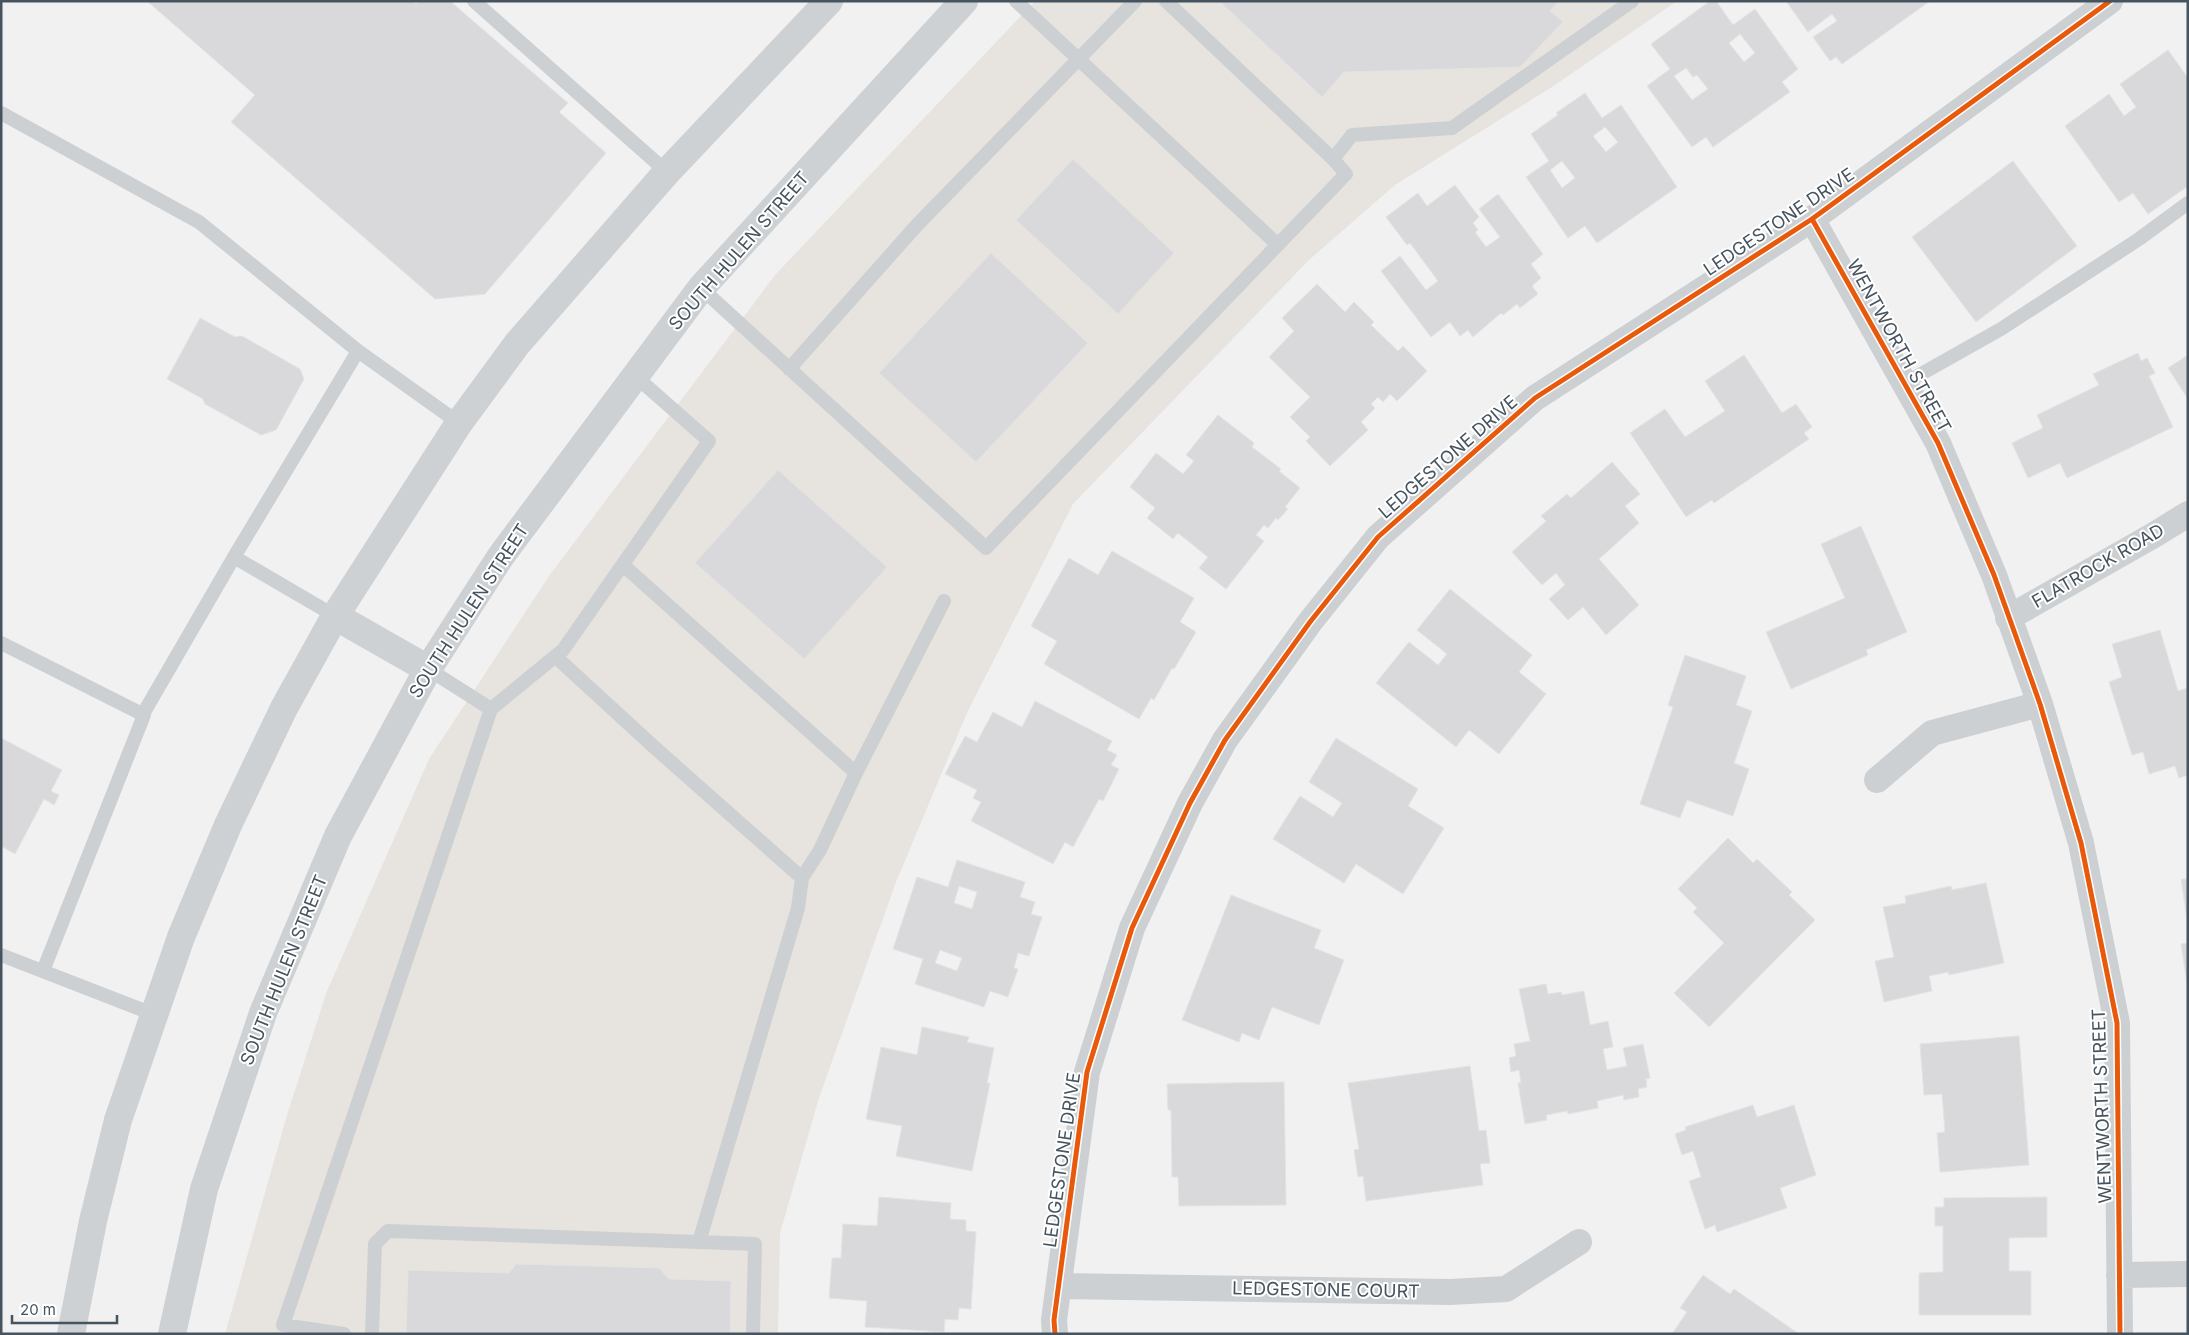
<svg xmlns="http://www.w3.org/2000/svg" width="2189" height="1335" viewBox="0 0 2189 1335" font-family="Inter,sans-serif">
<rect width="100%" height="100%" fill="#f2f1f1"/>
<path fill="#e7e4df" d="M1035,1H1677L1552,87L1395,185L1309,260L1073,504L967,713L896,882L819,1098L780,1233L778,1334H225L287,1115L327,991L429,759L549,576L775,275Z"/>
<path fill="#d9d9db" stroke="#e3e3e4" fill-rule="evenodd" d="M147,1H413L416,4L419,1H450L568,103L559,112L606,153L485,294L435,299L231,122L255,95Z
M1219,1H1559L1550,11L1563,22L1520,67L1344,72L1322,97Z
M1710,1H1716L1733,25L1755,9L1798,69L1782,82L1790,92L1713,147L1706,137L1692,147L1647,86L1670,69L1651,44ZM1740,34L1755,53L1744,62L1729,43ZM1686,68L1693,77L1697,75L1708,89L1692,100L1674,76Z
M1786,1H1930L1842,64L1836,57L1830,61L1813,37L1837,21L1832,14L1808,32Z
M2168,50L2188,78V186L2148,214L2133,193L2119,202L2065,126L2109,94L2124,116L2136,107L2120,84Z
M1585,93L1602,118L1621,105L1677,187L1597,243L1585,226L1568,238L1526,177L1549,161L1531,134L1558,115L1556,113ZM1605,127L1618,142L1606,152L1593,136ZM1562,161L1575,178L1562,188L1550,170Z
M1073,159L1174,253L1118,314L1016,220Z
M2013,161L2077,246L1976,322L1912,237Z
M1455,185L1479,217L1473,223L1478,230L1475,232L1486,247L1500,237L1479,209L1498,194L1543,254L1531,264L1541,278L1532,286L1538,294L1520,308L1517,304L1503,315L1501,313L1473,337L1468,330L1460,336L1450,322L1431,337L1381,271L1400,256L1426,290L1438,281L1410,243L1407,245L1386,217L1418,193L1427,206Z
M991,253L1088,343L976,462L879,373Z
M1317,284L1345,312L1354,302L1374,322L1371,325L1398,351L1403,346L1427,371L1397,401L1390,394L1383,402L1378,397L1371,404L1375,408L1361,422L1368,430L1330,466L1306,441L1310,437L1290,417L1310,397L1269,357L1294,331L1282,318Z
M200,318L235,337L242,336L300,369L304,379L276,430L261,435L205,404L203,399L167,379Z
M2138,353L2141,361L2147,358L2155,373L2149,376L2173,427L2067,478L2060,463L2028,478L2012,443L2043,428L2037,415L2099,385L2093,374Z
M1744,355L1782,413L1796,404L1812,427L1804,433L1809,439L1714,503L1712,500L1686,517L1630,433L1665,409L1685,437L1725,411L1705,381Z
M2188,355V399L2168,368Z
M1218,415L1254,443L1252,447L1281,469L1279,471L1300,488L1285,507L1288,509L1278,520L1276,518L1268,528L1264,525L1256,535L1264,541L1226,589L1199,568L1208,557L1178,533L1173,539L1147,518L1155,508L1130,487L1156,453L1183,474L1194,461L1186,455Z
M1612,462L1640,494L1625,506L1639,523L1599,559L1639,605L1606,635L1583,607L1568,620L1549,599L1565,585L1556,573L1542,585L1512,552L1546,521L1541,516L1567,494L1571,498Z
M778,470L887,567L804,659L695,563Z
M1861,526L1907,632L1866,650L1868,655L1791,689L1766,632L1845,598L1821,544Z
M1112,551L1194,598L1180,622L1196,632L1174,669L1172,668L1154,700L1151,698L1139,719L1044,664L1057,641L1031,626L1069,558L1098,575Z
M1450,589L1532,655L1519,672L1546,694L1499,754L1469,730L1456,747L1376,683L1409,642L1438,665L1447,654L1417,630Z
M2160,630L2178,691L2188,688V775L2179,778L2175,766L2149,774L2143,752L2132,755L2109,682L2122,677L2112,644Z
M1685,655L1746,676L1736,705L1752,711L1734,763L1749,769L1733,816L1687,800L1680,818L1640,804L1673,707L1668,705Z
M1035,701L1112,741L1107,750L1117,755L1111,765L1119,769L1103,801L1099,799L1073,847L1065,842L1053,864L971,821L981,802L973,798L977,790L945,774L965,736L977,742L993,712L1022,727Z
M1,738L62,770L51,791L59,795L54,805L44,799L15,854L1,846Z
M1336,738L1418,789L1408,806L1444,828L1403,894L1356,864L1344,883L1273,839L1300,796L1333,817L1342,803L1309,782Z
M1728,838L1753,863L1757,859L1792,892L1789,895L1815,920L1709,1027L1674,993L1724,943L1693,912L1697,908L1678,889Z
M957,860L1025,882L1020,897L1035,902L1031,914L1042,917L1029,956L1018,953L1014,968L1018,969L1008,997L990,991L984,1007L915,984L923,959L893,949L917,877L948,887ZM959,886L977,892L972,909L954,903ZM940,950L962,958L957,971L935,963Z
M2181,879H2188V925Z
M1986,883L2004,963L1949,975L1948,972L1929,976L1932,991L1884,1002L1875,961L1894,957L1883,907L1906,903L1905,896L1951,886L1952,890Z
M1231,895L1321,930L1314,948L1344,960L1319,1025L1272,1007L1259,1040L1242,1033L1239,1042L1182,1020Z
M2188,943V989L2181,944Z
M1546,984L1548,994L1561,992L1562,995L1584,991L1590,1025L1608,1021L1613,1047L1603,1049L1607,1070L1627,1066L1623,1048L1643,1044L1650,1078L1646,1079L1647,1087L1638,1089L1639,1097L1624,1100L1623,1095L1597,1101L1598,1108L1568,1114L1567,1111L1546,1115L1547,1120L1525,1124L1518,1083H1521L1519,1070L1511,1072L1509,1058L1516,1056L1514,1044L1530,1041L1519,989Z
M922,1027L969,1037L967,1042L994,1048L987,1083H990L972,1171L896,1156L902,1126L866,1119L881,1047L917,1055Z
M2019,1036L2029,1165L1940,1172L1937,1133L1945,1132L1942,1094L1924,1095L1920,1044Z
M1470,1066L1479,1131L1486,1130L1490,1163L1480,1164L1483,1185L1366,1201L1363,1176L1358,1177L1354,1150L1359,1149L1348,1083Z
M1284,1082L1286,1205L1179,1206L1178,1177H1172L1171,1110H1168L1167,1084Z
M1753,1105L1757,1117L1794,1105L1816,1175L1780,1188L1787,1208L1717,1232L1715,1225L1705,1229L1689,1181L1701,1177L1693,1151L1682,1155L1675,1134L1686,1130L1685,1127Z
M879,1197L951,1203L950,1219L966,1220V1231L976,1232L971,1309L959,1308L958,1320L945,1319L944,1332L865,1327L867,1301L829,1298L832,1258H841L843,1224L877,1226Z
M2047,1197V1237L2009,1238V1271H2031V1315H1919V1273L1943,1272V1226H1935V1207H1944V1198Z
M516,1264L659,1268L669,1279L731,1281L730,1334H406L408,1270L509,1273Z
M1703,1275L1730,1294L1734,1289L1799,1334H1672L1687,1312L1680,1308Z"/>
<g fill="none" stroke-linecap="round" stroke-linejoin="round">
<path stroke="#cdd0d2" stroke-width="14" d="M474,1L667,172
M1016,1L1277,244
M1,113L199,222L358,351L459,423
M1333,159L1352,135L1452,128L1632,1
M701,288L986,548L1346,174L1333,159L1166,1
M789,369L917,225L1135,1
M1905,383L2001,329L2139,239L2188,203
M234,557L335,616
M623,565L856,773L944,601
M1,643L144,715L43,971
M556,657L654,747L802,878L798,908L699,1242
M428,669L491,709
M143,714L234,557L358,351
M802,878L820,850L856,773
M1,955L153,1014
M344,1334L283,1325L491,709L563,650L709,441L634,375
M372,1334L375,1244L388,1231L755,1244L753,1334"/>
<path stroke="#cdd0d2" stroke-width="26" d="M1812,219L1938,443L1994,575L2040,704L2081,843L2117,1023L2120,1334
M2008,618L2154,535L2188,514
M1877,780L1932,733L2040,704
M2119,1275L2188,1274
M1059,1286L1450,1292L1506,1289L1579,1242
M1055,1334L1054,1320L1087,1072L1132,928L1190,803L1225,740L1310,622L1378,537L1535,398L1812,219L2110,1"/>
<path stroke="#cdd1d4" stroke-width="28" d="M335,616L428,669
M71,1334L93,1221L118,1120L181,937L228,825L284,708L335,616L459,423L517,344L667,172L829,1
M172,1334L204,1189L263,1013L338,836L428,669L501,556L701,288L964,1"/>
<defs>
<path id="cycleway" d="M1812,219L1938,443L1994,575L2040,704L2081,843L2117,1023L2120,1334
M1055,1334L1054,1320L1087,1072L1132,928L1190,803L1225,740L1310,622L1378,537L1535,398L1812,219L2110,1"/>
</defs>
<use href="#cycleway" stroke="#fff" stroke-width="8"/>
<use href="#cycleway" stroke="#e8590c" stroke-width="5"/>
</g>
<g text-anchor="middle" stroke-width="4" stroke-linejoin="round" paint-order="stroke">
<g font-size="18" fill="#46545f" stroke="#fff">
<text transform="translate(1779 222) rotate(-34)" y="6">LEDGESTONE DRIVE</text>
<text transform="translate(739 251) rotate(-49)" y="6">SOUTH HULEN STREET</text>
<text transform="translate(1899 346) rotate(61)" y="6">WENTWORTH STREET</text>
<text transform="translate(1448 457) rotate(-41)" y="6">LEDGESTONE DRIVE</text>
<text transform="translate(2098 566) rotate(-30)" y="6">FLATROCK ROAD</text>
<text transform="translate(469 611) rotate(-57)" y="6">SOUTH HULEN STREET</text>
<text transform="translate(284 970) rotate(-68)" y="6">SOUTH HULEN STREET</text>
<text transform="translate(2102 1106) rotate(-92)" y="6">WENTWORTH STREET</text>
<text transform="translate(1062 1160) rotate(-82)" y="6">LEDGESTONE DRIVE</text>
<text transform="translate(1326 1290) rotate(1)" y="6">LEDGESTONE COURT</text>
</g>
</g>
<rect width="2189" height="1335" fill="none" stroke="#46545f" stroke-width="5"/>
<path d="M12 1315v8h105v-8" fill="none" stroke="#46545f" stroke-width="2.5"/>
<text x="20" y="1315" font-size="15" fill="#46545f" stroke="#ffffff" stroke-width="4" paint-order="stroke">20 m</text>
</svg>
